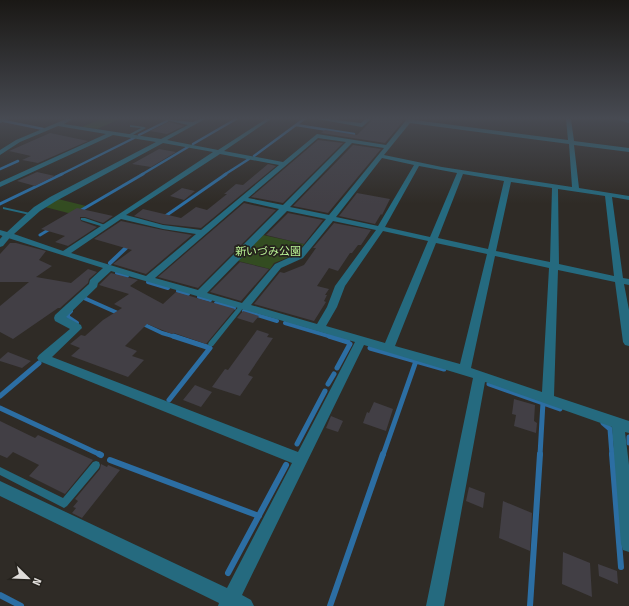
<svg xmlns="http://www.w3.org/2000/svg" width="629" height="606" viewBox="0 0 629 606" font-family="'Fira Sans Condensed','Noto Sans JP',sans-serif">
<rect width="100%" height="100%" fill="#2f2b26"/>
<path fill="#334c21" d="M101,119H120L97,129L82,127Z
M58,199L86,206L72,214L45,207Z
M263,235L304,244L297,254L274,263L270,269L238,261Z"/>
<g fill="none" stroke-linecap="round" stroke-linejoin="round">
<path stroke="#2c6ea3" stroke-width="2.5" d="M4,121L43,129
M296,125L354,134
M139,135L167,121
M193,144L236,119
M254,156L304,119
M0,169L18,161
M60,175L134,138
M141,175L188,147
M224,175L249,159"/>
<path stroke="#2c6ea3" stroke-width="3" d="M0,204L62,174
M78,212L143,174
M164,217L226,174
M40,235L50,229"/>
<path stroke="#2c6ea3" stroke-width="4" d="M110,263L129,245
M117,273L127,276
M148,282L168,288
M178,291L188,294
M199,297L210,300
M84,298L120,314
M216,303L234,308
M71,311L68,314V317L77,323
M244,311L277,321
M141,323L162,333L176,337
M285,323L332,337"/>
<path stroke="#2c6ea3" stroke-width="5" d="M329,336L348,342
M370,348L444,369
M337,368L350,344
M328,384L334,374
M489,384L560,409
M0,396L39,363
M169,400L210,348L173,336
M0,408L101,455
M603,423L610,429L612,455
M629,437V443
M297,444L325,391
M383,455L416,361
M540,455L543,402"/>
<path stroke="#2c6ea3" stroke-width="6" d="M99,454L101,455
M612,454L621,567
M110,460L259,516
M228,573L286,465
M0,595L21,606
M330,606L383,454
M530,606L540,454"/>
</g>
<path fill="#423f45" d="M373,119L404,120L385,143L321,133L325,130L357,135Z
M169,122L184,126L167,134L150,131Z
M50,133L88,141L38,163L22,160L31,156L9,151Z
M318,140L343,143L283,203L251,197Z
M353,145L381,149L328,213L293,206Z
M159,149L176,152L151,167L132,164Z
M268,164L276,166L201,228L163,224L134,216L143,209L181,218L196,207L207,210L227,194H224L236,184L243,185Z
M37,172L55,176L35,186L17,181Z
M182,188L195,191L184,200L170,196Z
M357,193L390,199L382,215L381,214L375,224L339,216Z
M244,203L276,210L198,288L158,277Z
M77,208L113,216L103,223L85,217H80L81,221L97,227L68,246L55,242L65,236L41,229Z
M288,213L323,220L304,244L266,235Z
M121,221L163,230L192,235L146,274L113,264L132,250L94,239Z
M334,223L371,230L361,245H358L352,253H350L338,271L329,268L317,286L329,289L325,295H327L324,301L326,302L314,321L254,304L280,272L284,273L304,265L316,248H313Z
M10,243H16L46,251L39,260L52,266L36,277L71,283L88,269L97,272L89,279L88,283L60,308H58L13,339L0,332V306L29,282H0V254Z
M240,262L269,269L241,301L210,292Z
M111,273L138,280L130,286L163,304L176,292L235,309L206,344L174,333L172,334L147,324L125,346L137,351L132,356L144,360L128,377L71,356L80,348L70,344L81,335L85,336L103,320L122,308L114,304L129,294L99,285Z
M243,311L259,316L253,323L237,318Z
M257,330L269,334L267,337L273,338L248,375L253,377L240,396L212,387L225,369L228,370Z
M8,352L31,361L22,368L0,361V359Z
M195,385L212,392L201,407L183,400Z
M514,399L535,405L534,421L537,423L536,433L514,426L516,415L512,414Z
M374,402L393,409L386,431L363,423L367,412L369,413Z
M331,416L343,421L338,432L326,428Z
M0,421L35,438L38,435L93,460L65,494L29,476L39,465L13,452L7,458L0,455Z
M101,464L107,467L108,465L120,470L82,518L72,513L76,508L73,507L78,501L75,499L100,469Z
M469,487L485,493L483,508L466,501Z
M503,501L532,513L530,551L499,538Z
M563,552L590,563L592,597L562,584Z
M598,564L617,571L618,584L599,576Z"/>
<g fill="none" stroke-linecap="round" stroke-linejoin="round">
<path fill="#256a7f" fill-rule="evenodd" d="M130,125L144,127L146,128L129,137H128V135L141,128L130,127Z
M3,207L30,213L32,214L30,215L3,209Z
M81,218H85L108,226V227H104L81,220Z
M242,304L245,306L244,307L213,346H209L208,344L209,342L240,305Z
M96,461L99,462L100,465L99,468L67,506L64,508L0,475V467L63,498L93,462Z"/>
<path fill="#256a7f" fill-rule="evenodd" d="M0,119H9L0,123Z
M66,119H73L64,124L161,139L188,125L162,119L193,122L200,119H205L167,140L218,150L266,119H271L224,151L283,162L317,134L386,145L407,119L568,140L566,119H571L574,141L629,148V152L574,145L579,188L629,196V200L612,197L623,278L629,279V285L624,284L629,310V346L625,345L623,342L615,282L558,270L554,396L629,421V433L625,432L629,465V552L623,550L621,544L612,427L485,382L444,606H426L473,378L364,345L242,595L251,600L254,606H218L219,603L0,496V481L227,588L292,463L39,361L37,358L39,355L70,329L55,321L54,318L55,315L89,284L90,280L103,268L5,237L0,235V230L7,232L34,207L50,197L156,142L113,135L0,187V182L106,134L58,126L20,142L0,155V150L16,140ZM410,123L569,144L572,187L442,167L384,155ZM318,138L346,142L283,205L248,198ZM163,143L213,152L63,251L14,234L40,211L56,201ZM352,143L384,148L329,215L290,207ZM220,154L279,165L201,230L163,225L126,215ZM382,158L414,165L378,226L336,217ZM419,166L457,173L430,237L385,227ZM463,174L504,181L488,249L438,238ZM511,182L552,188L550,262L496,251ZM558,189L605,196L614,276L559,264ZM244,201L279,209L198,290L155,278ZM287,211L326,219L297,254L275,264L242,303L207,293ZM121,219L163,229L196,234L146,276L71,253ZM333,221L376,230L335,286L327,307L317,324L251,305L281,268L303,258ZM383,231L428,241L385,343L326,326L337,307L345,286ZM436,243L487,254L460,364L395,346ZM495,256L549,268L542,392L471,368ZM111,271L355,342L298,452L52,357L82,328L81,325L66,317L97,287L98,283Z
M317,119H329L361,123L365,119H371L362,127Z
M618,119H629V123L619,120Z"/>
<path fill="#256a7f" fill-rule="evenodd" d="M5,233H8L12,235L3,246L0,247V239Z"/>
</g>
<linearGradient id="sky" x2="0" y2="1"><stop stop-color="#1a1815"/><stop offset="0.58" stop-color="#474a52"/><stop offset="1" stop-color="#474a52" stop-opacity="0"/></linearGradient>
<rect width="629" height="204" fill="url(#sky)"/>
<g text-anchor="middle" stroke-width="3.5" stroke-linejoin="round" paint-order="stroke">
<g font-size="11" fill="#baf395" stroke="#25221d">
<text x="268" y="255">新いづみ公園</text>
</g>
</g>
<g transform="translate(28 578) rotate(113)" stroke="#25221d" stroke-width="3" paint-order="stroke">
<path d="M0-3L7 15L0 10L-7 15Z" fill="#dfdcd9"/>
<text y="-6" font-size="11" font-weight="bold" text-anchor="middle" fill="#dfdcd9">N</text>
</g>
</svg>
